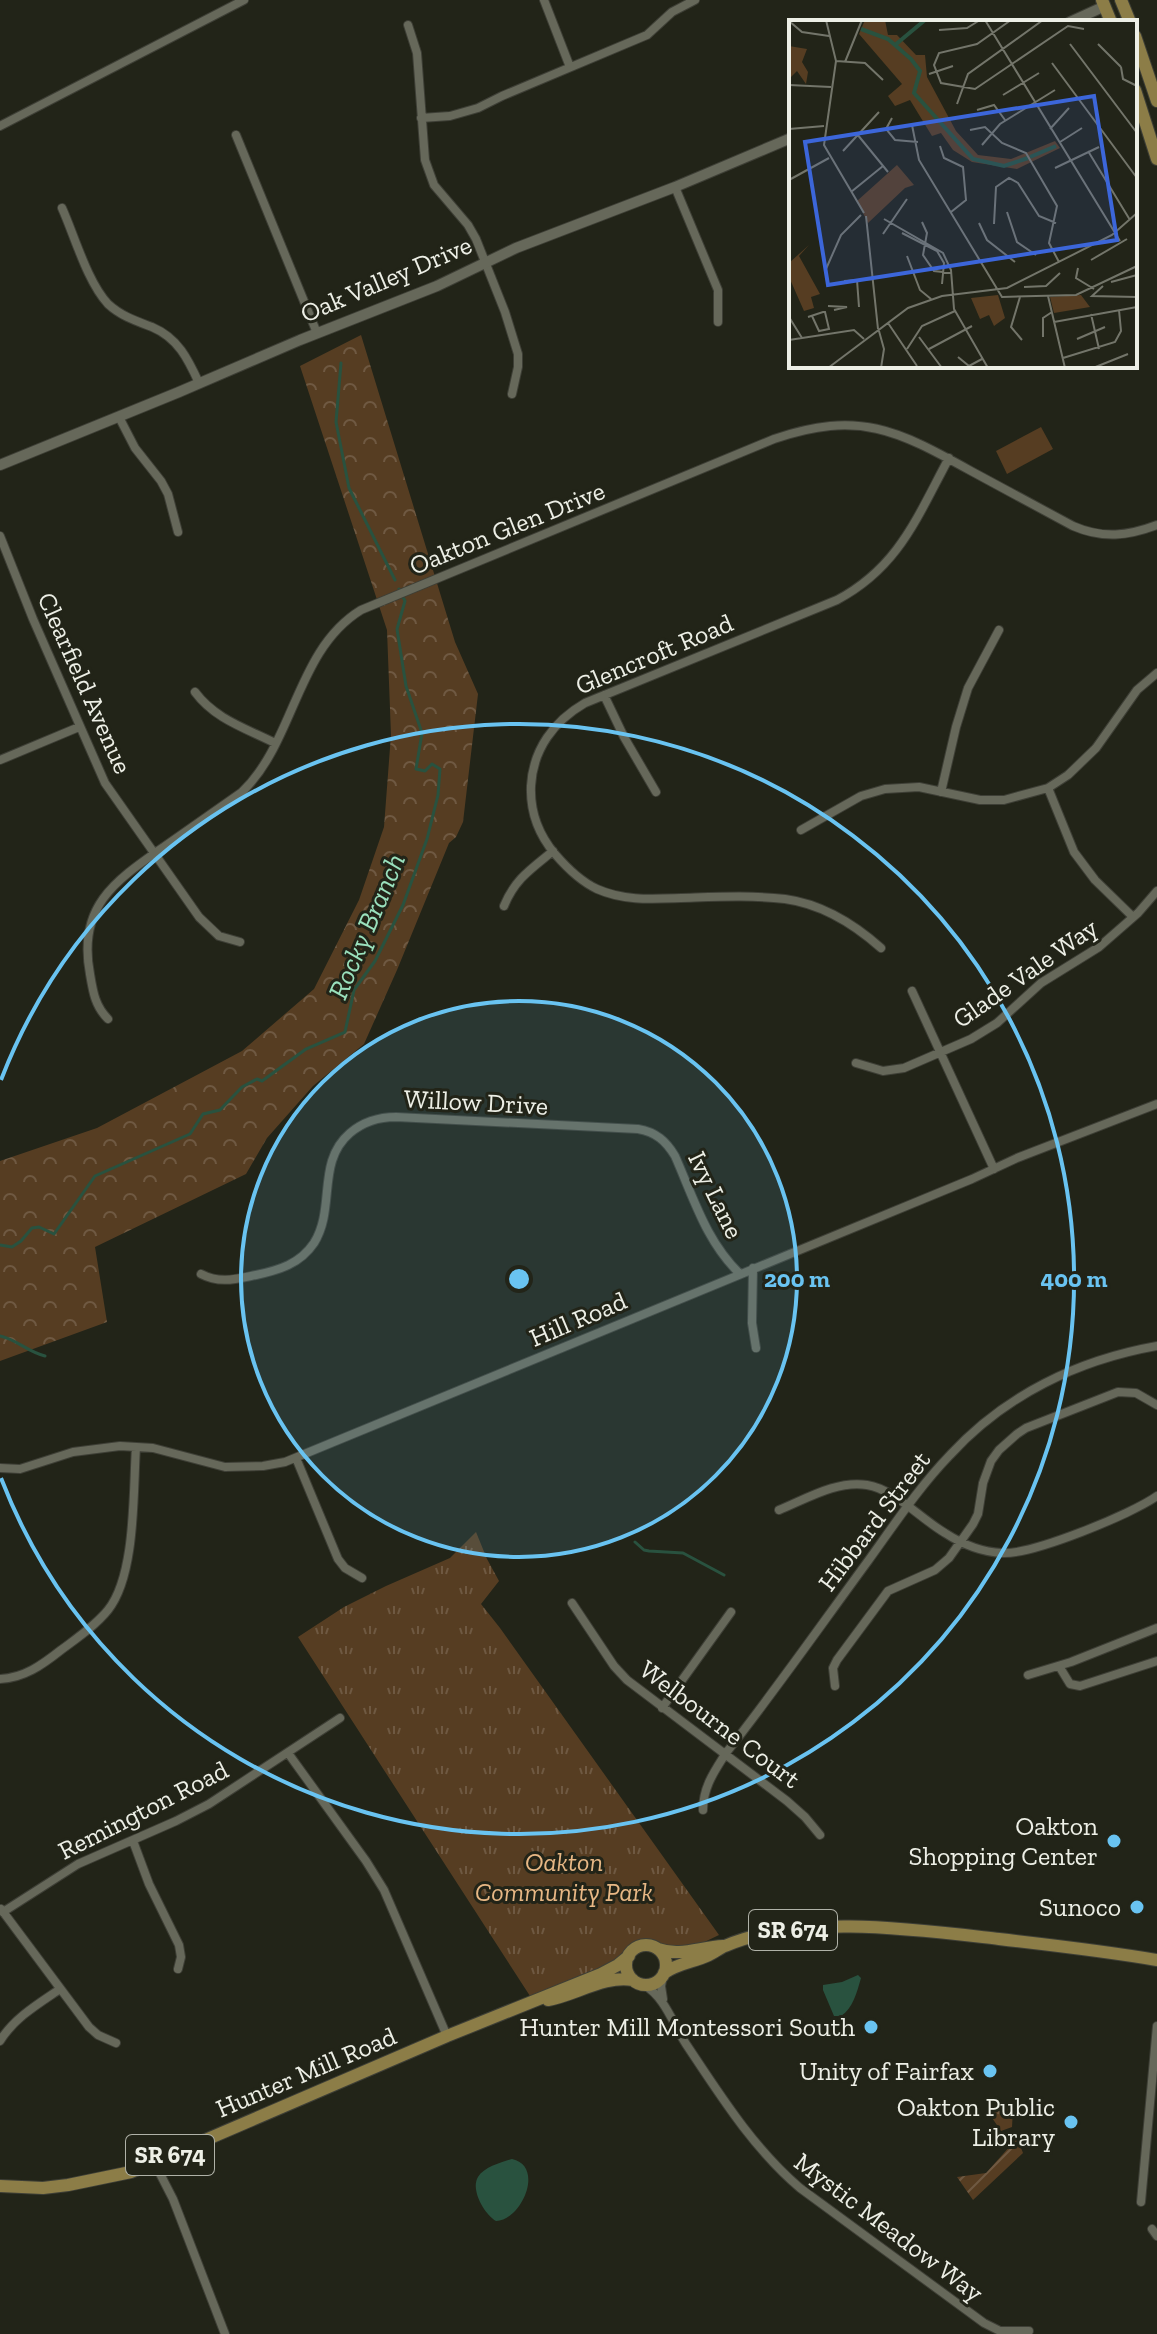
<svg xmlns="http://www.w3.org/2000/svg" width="1157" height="2334" viewBox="0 0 1157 2334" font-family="'Zilla Slab',serif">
<defs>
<pattern id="forest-crowns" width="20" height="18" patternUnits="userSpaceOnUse" patternTransform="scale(2)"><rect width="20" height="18" fill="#563d22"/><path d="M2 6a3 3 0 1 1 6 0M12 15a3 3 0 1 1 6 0" fill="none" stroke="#6f5942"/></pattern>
<pattern id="park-tufts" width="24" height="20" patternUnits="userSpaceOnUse" patternTransform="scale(2)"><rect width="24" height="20" fill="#563d22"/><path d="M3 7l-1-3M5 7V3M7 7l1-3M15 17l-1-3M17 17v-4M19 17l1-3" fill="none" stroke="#6f5942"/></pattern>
<pattern id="garden-furrows" width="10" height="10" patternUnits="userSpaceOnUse" patternTransform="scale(2)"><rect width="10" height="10" fill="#563d22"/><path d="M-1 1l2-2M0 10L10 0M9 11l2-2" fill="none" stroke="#6f5942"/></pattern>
</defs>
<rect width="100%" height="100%" fill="#222418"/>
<path fill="url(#forest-crowns)" d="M361,335L455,642L478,694L463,822L456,837L449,843L397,970L364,1044L313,1086L267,1138L246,1174L95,1247L107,1322L0,1361V1161L97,1128L242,1051L314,989L359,900L384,827L391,735L387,630L300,366Z"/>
<path fill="url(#park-tufts)" d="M476,1532L487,1559L499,1581L481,1604L500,1628L719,1935L696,1946L663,1947L649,1939C624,1946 627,1958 608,1968C584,1980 555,1987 530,1996L298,1637L344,1607L386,1586L450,1558Z
M991,2106L1013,2108L1012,2127L1001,2131L986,2109Z"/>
<path fill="url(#garden-furrows)" d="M1015,2132L1023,2153L973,2200L957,2177L986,2173L1012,2144Z"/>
<path fill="#563d22" d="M1041,427L1053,449L1007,474L996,451Z"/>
<path fill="#29523f" d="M858,1975L861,1978C857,1992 853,2008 841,2016H834L823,1990V1985L842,1982Z
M512,2159C545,2166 522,2220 496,2221C485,2215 470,2190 478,2177C484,2167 502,2162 512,2159Z"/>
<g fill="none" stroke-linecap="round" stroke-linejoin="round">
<path stroke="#29523f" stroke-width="3" d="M341,363L336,422L349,488L395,580
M0,1245L12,1247L21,1241L32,1228L39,1227L54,1234L95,1176L190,1134L203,1114L220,1110L242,1087L257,1079L262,1081L306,1049L345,1032L354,990L375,961L403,905L427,839L438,795L440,769L432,764L425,771L416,769L422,733L406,686L397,629L405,601L399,589
M0,1336C16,1339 26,1351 45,1356
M635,1542L644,1550L649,1551L683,1553L724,1575"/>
<defs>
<path id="minor" d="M544,0L570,67
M408,25L417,53L425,160L434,185L468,225L476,239L505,312L518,354V367L512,394
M421,118L450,116L478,108L502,96L647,35L672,12L695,0
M0,126L244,0
M236,135L317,333
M675,187L718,290V322
M62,208C75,237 87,281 108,304C121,316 136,321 152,327C178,338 188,359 199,383
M119,417L135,448L161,481L168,494L178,532
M0,536L33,619L105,783L199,917L219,936L240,942
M195,692C215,719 245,728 275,743
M604,695L624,737L656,792
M0,760L79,727
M1048,788L1074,852L1095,880L1133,917
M941,792L956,727L968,688L999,630
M801,830L861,796L885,789L919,787L980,800H1004L1048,788L1068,775L1096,748L1137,690L1157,673
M504,906C515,879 531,869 553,851
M881,948C854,924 822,904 785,899C751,895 715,897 681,898C652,899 624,901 597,889C580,881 567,868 555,854C539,835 530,811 531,786C533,749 554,721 585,703L837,600C899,567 917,517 949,458
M912,991L994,1169
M108,1019C95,1006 93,992 90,974C77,906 115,881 165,846C191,828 216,810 242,792C295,741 296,650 361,610L774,439C859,410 897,430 971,471C1005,489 1039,508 1073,526C1103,539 1128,536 1157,525
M856,1063L883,1071L904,1068L971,1039L997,1023L1041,983L1099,947L1138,913L1157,891
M753,1268L752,1323L756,1348
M201,1274C220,1284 236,1279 256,1275C279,1270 300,1264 314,1243C336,1208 316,1162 350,1133C363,1122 379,1117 396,1117L638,1129C656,1132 666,1141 675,1156C694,1199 706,1241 740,1274
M296,1458L338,1559L345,1568L362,1578
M0,1468L20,1469L73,1452L120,1446L153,1448L225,1467L263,1466L285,1462L972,1179L1017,1158L1157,1104
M779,1510C806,1499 837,1480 867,1485C894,1489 921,1519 945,1533C962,1544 981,1552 1002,1553C1032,1555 1132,1514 1157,1496
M572,1603L614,1666L627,1680L787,1801L805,1817L820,1835
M1059,1666L1070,1684L1080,1686L1157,1661
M1028,1675L1071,1662L1157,1628
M0,1679C24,1678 42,1665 61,1650C77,1638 95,1626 108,1610C136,1575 133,1492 136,1447
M835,1686L833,1668L837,1660L888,1591L935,1570L949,1558L973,1524L978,1514L983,1483L991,1461L999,1450L1017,1434L1026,1428L1118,1392L1136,1393L1157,1405
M662,1708L731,1612
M288,1753L366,1861L384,1890L447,2036
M703,1810C703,1787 714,1772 726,1753C775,1691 821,1625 868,1561C894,1525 919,1487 950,1455C1005,1395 1078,1360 1157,1346
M133,1841L149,1884L179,1945L181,1957L178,1969
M1,1909L89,2027L98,2035L116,2043
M3,1912L78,1864L176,1821L209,1804L340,1718
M644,1985C665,1997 673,2024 686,2044C720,2095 753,2148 800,2188L984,2323L1000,2331H1029
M663,1999L661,1986L663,1976
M0,2041C14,2018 38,2004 60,1989
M154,2162L173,2199L225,2334
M1141,2202L1157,2026
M1152,2229L1157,2236"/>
<path id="tertiary" d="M1070,22L1105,6
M0,465L179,392L300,340L437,286L516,248L675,187L791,138"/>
<path id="primary" d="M1102,0L1111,22
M1121,0L1130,22
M1135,36L1157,101
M1135,90L1157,159
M626 1965a20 20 0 1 1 40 0a20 20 0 1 1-40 0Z
M658,1949C680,1957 700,1947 723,1946
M664,1973C678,1963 694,1962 709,1955C715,1952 720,1948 725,1946C799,1913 920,1930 999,1939C1052,1945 1105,1951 1157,1960
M548,2000C576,1995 604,1975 633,1980
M0,2186L43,2188L68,2185L131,2172L447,2036L601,1974L618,1965L629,1956"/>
</defs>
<use href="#minor" stroke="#3e3f36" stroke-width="10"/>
<use href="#tertiary" stroke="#3e3f36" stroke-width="12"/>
<use href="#primary" stroke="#3e3f36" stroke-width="14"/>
<use href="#minor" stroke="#66685a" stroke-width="8"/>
<use href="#tertiary" stroke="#66685a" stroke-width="10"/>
<use href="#primary" stroke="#8c7d47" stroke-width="12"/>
</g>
<circle cx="519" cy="1279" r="278" fill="#69c3f1" fill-opacity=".12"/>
<g fill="none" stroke="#69c3f1" stroke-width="4">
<circle cx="519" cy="1279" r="278"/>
<path d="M1 1080A555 555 0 1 1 1 1478"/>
</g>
<g fill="#69c3f1" stroke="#222418" stroke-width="3">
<circle cx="1114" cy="1841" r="8"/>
<circle cx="1137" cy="1907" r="8"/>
<circle cx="871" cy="2027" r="8"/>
<circle cx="990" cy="2071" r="8"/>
<circle cx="1071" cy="2122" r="8"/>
</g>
<g text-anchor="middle" stroke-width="6" stroke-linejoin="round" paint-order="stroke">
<g fill="#222418" stroke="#b0b2a8" stroke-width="2">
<rect x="749" y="1910" width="88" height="40" rx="6"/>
<rect x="126" y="2135" width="88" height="40" rx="6"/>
</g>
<g font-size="24" font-weight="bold" fill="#edefe6">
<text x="793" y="1938">SR 674</text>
<text x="170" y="2163">SR 674</text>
</g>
<g font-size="26" fill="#edefe6" stroke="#222418">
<text transform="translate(386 279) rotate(-23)" y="9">Oak Valley Drive</text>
<text transform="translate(507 528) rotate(-22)" y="9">Oakton Glen Drive</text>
<text transform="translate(654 654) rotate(-23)" y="9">Glencroft Road</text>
<text transform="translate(85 683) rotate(66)" y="9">Clearfield Avenue</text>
<text transform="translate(1025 973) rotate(-35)" y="9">Glade Vale Way</text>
<text transform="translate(476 1102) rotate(3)" y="9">Willow Drive</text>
<text transform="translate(716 1195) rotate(64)" y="9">Ivy Lane</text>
<text transform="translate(578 1319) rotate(-23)" y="9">Hill Road</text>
<text transform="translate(874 1521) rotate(-53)" y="9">Hibbard Street</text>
<text transform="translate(720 1724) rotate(37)" y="9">Welbourne Court</text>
<text transform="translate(143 1810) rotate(-27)" y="9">Remington Road</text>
<text transform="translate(306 2072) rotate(-23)" y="9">Hunter Mill Road</text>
<text transform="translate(889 2227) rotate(37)" y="9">Mystic Meadow Way</text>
</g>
<g font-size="26" fill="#edefe6" stroke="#222418" text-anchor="end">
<text x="1098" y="1835">Oakton<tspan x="1098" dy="30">Shopping Center</tspan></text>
<text x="1121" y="1916">Sunoco</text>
<text x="855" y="2036">Hunter Mill Montessori South</text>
<text x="974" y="2080">Unity of Fairfax</text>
<text x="1055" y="2116">Oakton Public<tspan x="1055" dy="30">Library</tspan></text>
</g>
<g font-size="26" font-style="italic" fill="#e8b885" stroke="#222418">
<text x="564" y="1871">Oakton<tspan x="564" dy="30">Community Park</tspan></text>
</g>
<g font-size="28" font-style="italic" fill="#9ae1bd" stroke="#222418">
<text transform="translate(366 926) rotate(-67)" y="10">Rocky Branch</text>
</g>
</g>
<g transform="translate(789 20)">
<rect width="348" height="348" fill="#222418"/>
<path d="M76,0H96L99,15H108L127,35H136L138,57L167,111L189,135L222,139L266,121L271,128L228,149L183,142L164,130L152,113L143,116L121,80L106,86L99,76L113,64L70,14ZM0,26L18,29L13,42L19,52L17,64L8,51L0,59ZM292,275L301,287L265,293L261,277Z" fill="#563d22"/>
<path d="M209,275L216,298L205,306L200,295L191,299L182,278Z" fill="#563d22"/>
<path d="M108,145L125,165L116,168L79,203L68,181ZM20,225L10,236L31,274L22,277L25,288L15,291L0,257V243Z" fill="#563d22"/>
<path fill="none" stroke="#29523f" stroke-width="4" d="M72,9L99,19L122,39L131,51L125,73L184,139L215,146L239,138M106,25L136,0M241,137L267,126"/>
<path fill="none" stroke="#73756a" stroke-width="2" d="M37,0L47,41L35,125L75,193M196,0L331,221M222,0L188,24L150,33L145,45L152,63L186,69L279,6L295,9M0,1L13,12L40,16M150,10L178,8L191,0M281,24L348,113M309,24L332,47M47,41L76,43L94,60M56,42L73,0M263,43L348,158M332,47L334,59L348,66M140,54L164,46M0,65L42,67M214,75L250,53M168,84L179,54L254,0M188,90L205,85L216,100M103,98L97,109L106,120L129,122M123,105L130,140L213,277L287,275L348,246M0,109L35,106M261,109L280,88M181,110L196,107L213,123L237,133L268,186L260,223L270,242M68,114L99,152M271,122L293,108M193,125L211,104L266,70M151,126L155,138L174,147L177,180L162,192M54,131L90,92M299,131L341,200M266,148L310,127M0,160L40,138M62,172L94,146M218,192L228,222L247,235M77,196L89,309M95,199L154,233L162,250L165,289L199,348M133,202L138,213L134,235L145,251L163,253M190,203L198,220L226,242M205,204L207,167L220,158L229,163L250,196L267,203M113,213L148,231L155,243L153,264M94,214L118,179M118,236L131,270L142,279M302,240L338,219M289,248L287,258L305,269M37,249L52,215L72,195M68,260L70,287M55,261L83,259M322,262L348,255M314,266L303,276L348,277M235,267L257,266L271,253M259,276L276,348M231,277L222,307L233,320M39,286L58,287L45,290M302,294L310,329M0,297L13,318M19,297L34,292H36L40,309L30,311L23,296M265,302L348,287M99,303L128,346M90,311L95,329L92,348M130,317L153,348M254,317V298L263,292M288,319L316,307M0,320L65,310L75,319M118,329L133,306L166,291M140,329L183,306M169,337L180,346L193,339M274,338L326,322L332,311L330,290M39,348L119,288L153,276L218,268L323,215L348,193M304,348L339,334"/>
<path fill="#3c66da" fill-opacity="0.15" stroke="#3c66da" stroke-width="4" d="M305,76L328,220L39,265L16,122Z"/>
<rect width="348" height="348" fill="none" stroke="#edefe6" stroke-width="4"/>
</g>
<circle cx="519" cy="1279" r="12" fill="#69c3f1" stroke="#222418" stroke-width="4"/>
<g font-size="24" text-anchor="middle" font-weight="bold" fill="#69c3f1" stroke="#222418" stroke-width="6" stroke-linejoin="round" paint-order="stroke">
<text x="797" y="1287">200 m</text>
<text x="1074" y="1287">400 m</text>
</g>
</svg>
